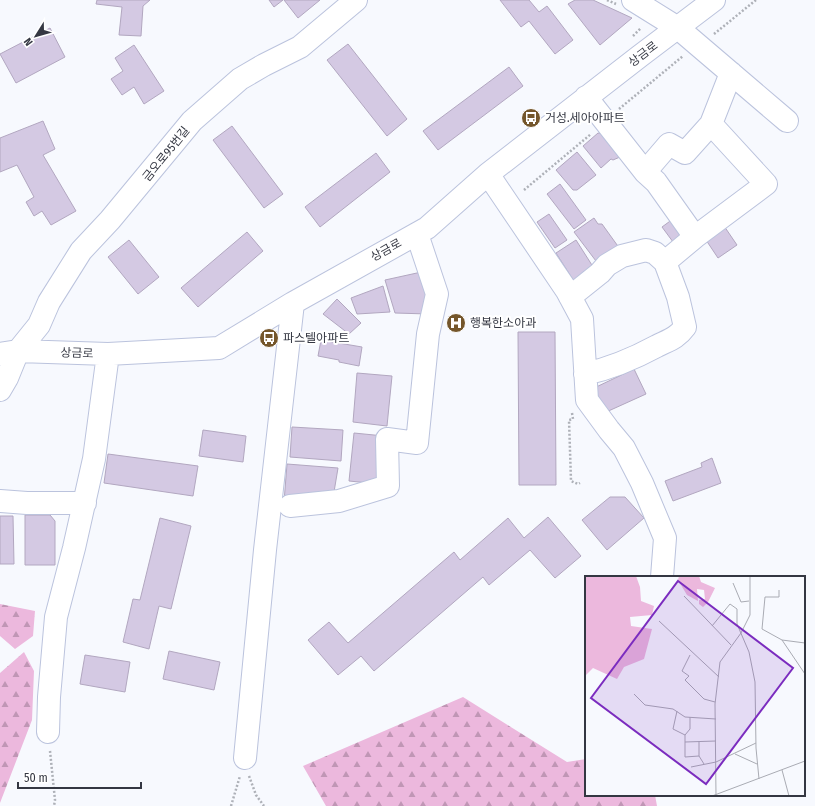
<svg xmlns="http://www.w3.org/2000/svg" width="815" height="806" viewBox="0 0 815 806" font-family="'Fira Sans Condensed','Noto Sans KR',sans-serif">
<defs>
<pattern id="forest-firs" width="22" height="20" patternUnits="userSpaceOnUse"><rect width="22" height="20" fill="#ecb8dd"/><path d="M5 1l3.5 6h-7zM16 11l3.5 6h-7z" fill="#c096b5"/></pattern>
</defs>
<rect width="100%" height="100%" fill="#f7f9fe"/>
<path fill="url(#forest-firs)" d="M0,604L35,611L33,636L15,649L0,636Z
M24,652L34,671L32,720L0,803V673Z
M463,697L567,762L586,759V795H655L657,806H326L303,766Z"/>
<path fill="#d4c9e3" stroke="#b2a7c0" d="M97,0H150L143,6L141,36L119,35L122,7L96,4Z
M269,0H283L274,7Z
M284,0H320L298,18Z
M500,0H529L539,12L547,6L573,40L555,54L529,21L521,27Z
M575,0H593L632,18L600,45L568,4Z
M50,28L65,57L16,83L0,54Z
M348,44L407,119L387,136L327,60Z
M134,45L164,91L144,104L134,87L122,95L111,79L123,71L115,58Z
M509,67L523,86L438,150L423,131Z
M43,121L55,149L43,155L76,211L51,225L42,211L34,216L26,202L34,197L17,165L0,172V138Z
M232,126L283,194L264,208L213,140Z
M598,133L604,134L620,157L613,160L611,159L601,168L583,146Z
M577,152L596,175L577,190H573L556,170Z
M376,153L390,172L320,227L305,207Z
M560,184L586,220L574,229L547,194Z
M549,214L567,240L555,248L537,222Z
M677,216L690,235L676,246L662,227Z
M594,218L598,224H602L620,249L599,265L574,232Z
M722,223L737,245L718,258L702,234Z
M247,232L263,251L198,307L181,288Z
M129,240L159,277L138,294L108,257Z
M576,240L597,273L577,286L556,253Z
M426,271L428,314L395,313L385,280Z
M383,286L390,312L357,314L351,298Z
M337,299L361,323L349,334L323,314Z
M518,332H555L556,485H519Z
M321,340L362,347L359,366L339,362V360L318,356Z
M634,369L646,394L604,413L592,389Z
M357,373L392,376L387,426L353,422Z
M292,427L343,430L341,461L290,457Z
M203,430L246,436L243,462L199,456Z
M354,433L384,436L379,484L349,481Z
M108,454L198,466L193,496L104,483Z
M712,458L721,483L673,501L665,481L702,467L701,463Z
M287,464L338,468L333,498L284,502Z
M610,497H625L644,518L607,550L582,520Z
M25,515H50L55,521V565H25Z
M0,516H13L14,564H0Z
M548,517L581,556L555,578L530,550L489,585L483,577L374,671L361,656L338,675L308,640L329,622L348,643L454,552L460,560L508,518L524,538Z
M160,518L191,526L171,609L159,606L149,649L123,642L133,599L140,600Z
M169,651L220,662L214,690L163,679Z
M85,655L130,662L125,692L80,684Z"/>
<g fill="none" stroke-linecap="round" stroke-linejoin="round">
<defs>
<path id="minor" d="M633,0L678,28L787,121
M586,97L645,172L656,182L695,237
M645,172L669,144L685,153L711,124
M488,174L567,291L582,319L587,400L609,430L624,448L642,483L665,538L662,577
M570,297L600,273L607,265L622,256L646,250L655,253L665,262
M0,354L18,351L108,354L219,348L293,303L427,228L488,174L640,56L714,0
M585,374C612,368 633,359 657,346C669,340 677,338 685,327L678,297L665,262L695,237L766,184L711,124L731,73
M0,390L7,378L18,351L39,325L49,302L81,251L110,220L192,121L240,79L264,65L300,47L356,0
M0,501L27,503H85
M290,506L339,501L388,486L387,439L417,443L428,334L437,294L417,234
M48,732L49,697L56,617L74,548L94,459L108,354
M245,758L265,550L293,303"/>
</defs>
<use href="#minor" stroke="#bbc3dd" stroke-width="24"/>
<path stroke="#aeb1b8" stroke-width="2.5" stroke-dasharray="2 2" stroke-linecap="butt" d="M607,0L616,4
M714,34L756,0
M633,36L641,28
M619,109L683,56
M524,190L591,134
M572,413L573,419L569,420L571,481L578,484L580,483
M50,751L55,800L54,806
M249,776L256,795L264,806
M231,806L240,776"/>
<use href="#minor" stroke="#fff" stroke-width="22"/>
</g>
<defs>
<symbol id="bus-disc" viewBox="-11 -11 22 22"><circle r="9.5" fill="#74562b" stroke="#fff"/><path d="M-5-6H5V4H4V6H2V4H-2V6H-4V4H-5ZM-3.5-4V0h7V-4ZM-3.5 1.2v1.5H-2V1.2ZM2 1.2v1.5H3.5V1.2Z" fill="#fff"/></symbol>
<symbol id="hospital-disc" viewBox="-11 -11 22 22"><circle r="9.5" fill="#74562b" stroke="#fff"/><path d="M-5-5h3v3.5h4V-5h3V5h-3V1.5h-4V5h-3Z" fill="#fff"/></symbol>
</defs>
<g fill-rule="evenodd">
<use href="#bus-disc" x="520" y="107" width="22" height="22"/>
<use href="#hospital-disc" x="445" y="312" width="22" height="22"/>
<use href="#bus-disc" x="258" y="327" width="22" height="22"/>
</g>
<g text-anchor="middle" stroke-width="4" stroke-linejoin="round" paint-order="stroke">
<g font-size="12" fill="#343742" stroke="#fff">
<text transform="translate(643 54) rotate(-37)" y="4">상금로</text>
<text transform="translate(166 154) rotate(-51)" y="4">금오로95번길</text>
<text transform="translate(386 250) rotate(-29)" y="4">상금로</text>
<text transform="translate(77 353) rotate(2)" y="4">상금로</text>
</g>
<g font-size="12" fill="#343742" stroke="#fff" text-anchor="start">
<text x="545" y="122">거성.세아아파트</text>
<text x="470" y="327">행복한소아과</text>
<text x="283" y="342">파스텔아파트</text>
</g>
</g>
<g transform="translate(585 576)">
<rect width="220" height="220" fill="#f7f9fe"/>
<path d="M0,0H51L55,11L56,25L69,30L67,39L45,41L46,50L67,53L59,83L39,91L32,103L8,92L0,100ZM94,0H114L116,6L130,12L123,26L118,31L114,28V24L120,23L119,14L112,13L113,25L102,19L93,4Z" fill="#ecb8dd"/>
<path fill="none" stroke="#a9abb3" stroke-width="1" d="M148,7L156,26L164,25M194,14V21H180L177,53L197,64M99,20L146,69M74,45L134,101M127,50L145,28L152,33V48L164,76L170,106L171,172L174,203M220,67L197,64L220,98M105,79L97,95L104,100L100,104L119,123L130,126M49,118L60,129L88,133L100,141L131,143M92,135L88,153L100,159V181L114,180L119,188M100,159L105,153V141M100,166L131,165M150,178L172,188M114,180V165M106,191L131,186L171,167M197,194L204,220M127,220L220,185M131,220L130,128L135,86L156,57L165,39V0"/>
<path fill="#7b2cbf" fill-opacity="0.15" stroke="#7b2cbf" stroke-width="2" d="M93,5L208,92L121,208L6,122Z"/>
<rect width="220" height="220" fill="none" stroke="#343742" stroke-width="2"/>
</g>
<g transform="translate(36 36) rotate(233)" stroke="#ffffff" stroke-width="3" paint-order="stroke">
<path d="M0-3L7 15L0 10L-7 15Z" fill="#343742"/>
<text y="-6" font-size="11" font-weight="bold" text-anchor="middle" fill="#343742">N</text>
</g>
<path d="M18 782v6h123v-6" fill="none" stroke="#343742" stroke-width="2"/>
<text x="24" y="782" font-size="12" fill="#343742" stroke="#ffffff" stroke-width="3" paint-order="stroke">50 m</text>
</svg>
